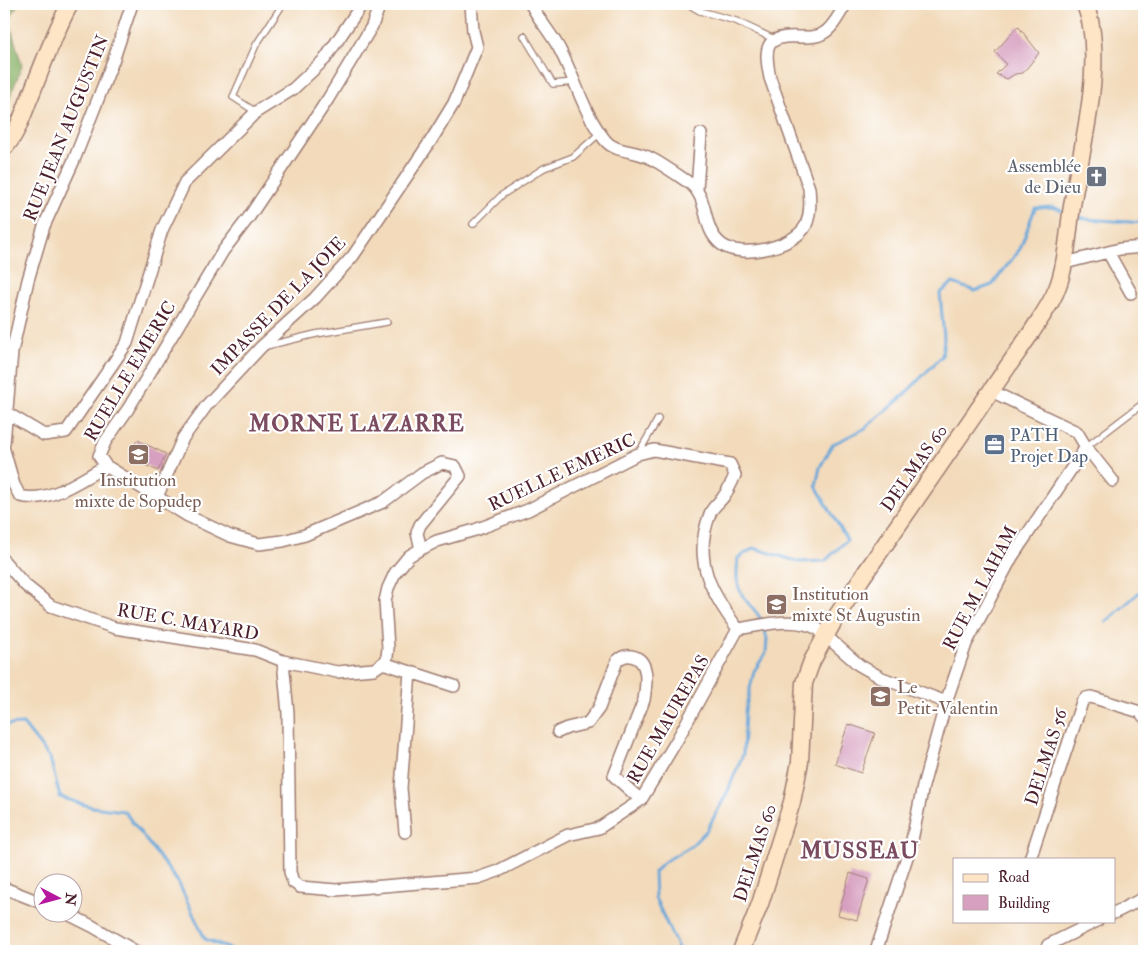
<svg xmlns="http://www.w3.org/2000/svg" width="1148" height="955" viewBox="0 0 1148 955" font-family="'IM FELL Double Pica',serif">
<rect width="100%" height="100%" fill="#fff"/>
<filter id="ink" filterUnits="userSpaceOnUse"><feTurbulence type="fractalNoise" baseFrequency=".02" numOctaves="2"/><feDisplacementMap in="SourceGraphic" scale="10" xChannelSelector="R" yChannelSelector="G"/><feConvolveMatrix kernelMatrix="1 2 1 2 8 2 1 2 1" color-interpolation-filters="sRGB"/></filter>
<filter id="wash" filterUnits="userSpaceOnUse"><feTurbulence type="fractalNoise" baseFrequency=".0096" numOctaves="4" result="noise"/><feDisplacementMap in="SourceGraphic" scale="20" xChannelSelector="R" yChannelSelector="G"/><feGaussianBlur stdDeviation="1.12" result="paint"/><feColorMatrix in="noise" values="0 0 0 0 0 0 0 0 0 0 0 0 0 0 0 0 0 1.4 0 .05"/><feComposite in="paint" operator="in"/></filter>
<g filter="url(#wash)">
<rect width="100%" height="100%" fill="#f2daba"/>
<path fill="#89b268" stroke="#6a684a" d="M4,4H18L9,21L22,66L4,112Z"/>
<g fill="none" stroke-linecap="round" stroke-linejoin="round">
<path stroke="#66a6d9" stroke-width="3" d="M1076,215L1086,219L1144,223
M762,622C759,614 754,609 748,603C735,588 736,576 738,558L754,548L799,562L825,561L847,540L816,486L820,467L833,444L864,429L902,397L942,356L944,339L940,293L953,283L975,291L992,285L1020,249L1035,208L1052,207L1065,211
M1106,622L1144,588
M4,725L23,724L50,758L60,797L92,807L124,811L178,882L205,939L235,951
M676,951L678,948L655,898L654,872L664,862L691,846L707,830L727,793L743,754L745,711L754,671L766,653L767,639L764,628"/>
</g>
<g id="blocks">
<path fill="#d7a0c1" d="M1018,26L1039,53L1023,73L1015,74L1007,79L996,74L1006,64L995,52Z
M137,440L166,454L158,471L129,457Z
M848,724L875,733L861,773L835,764Z
M850,873L869,879L857,920L838,915Z"/>
</g>
</g>
<g filter="url(#ink)">
<use href="#blocks" fill-opacity="0" stroke="#9e7c72" stroke-width="1"/>
<g fill="none" stroke-linecap="round" stroke-linejoin="round">
<defs>
<path id="lane" d="M688,4L700,11L736,21L774,39
M524,36L553,84L574,82
M256,112L233,97L256,45L283,4
M473,224L502,195L544,168L573,157L600,133
M266,346L316,334L387,322
M1086,447L1141,405
M638,454L658,419"/>
<path id="street" d="M380,4L372,26L328,99L249,217L223,251L128,409L105,442L99,456L106,466L188,516L230,536L259,544L283,541L305,535L383,502L422,473L442,463L455,466L460,476L420,525L417,533L421,549L437,541L475,530L528,510L638,454L654,450L730,464L735,475C732,482 729,489 724,496C720,502 712,507 710,514C692,560 711,593 738,629
M531,4C539,21 553,35 561,52C576,81 584,114 605,140C615,153 635,150 650,158C662,164 676,174 688,182C711,198 700,227 721,244C741,260 795,247 806,225C811,213 810,200 809,188L770,78C764,48 764,35 799,37C806,37 815,38 822,34C833,29 839,14 846,4
M697,189L701,134
M1108,252L1131,293
M1065,263L1120,249L1144,247
M7,413L44,435L66,432L127,343L162,230L185,182L256,112L293,89L325,59L362,4
M4,443L12,352L28,280L44,226L74,160L113,61L132,4
M1086,447L1113,481
M4,450L14,485L20,496C50,504 81,479 106,466
M157,497L183,438L207,405L261,347L315,298L353,256L432,139L454,103L477,47L473,31L471,4
M4,561L25,585L51,606L115,628L255,650L283,661L337,672L374,669L383,663L387,657L388,648L385,601L388,588L395,573L409,556L421,549
M738,629C764,625 794,616 818,629L859,665L882,678L946,702
M283,661L288,713L290,872L293,882L300,887L336,890L478,878L498,871L568,835L599,828L641,800L677,740L738,629
M383,663L454,686
M558,732L567,728L588,723L599,708L617,661C621,657 625,655 631,656C651,659 646,686 644,700L614,776L641,800
M405,832L401,788L410,672
M1030,859L1082,702L1086,698L1091,697L1140,712L1144,717
M4,888L42,903
M64,912L92,926L135,951
M1114,913L1144,898
M876,951L911,845L923,786L946,702L966,644L1012,557L1086,447L1077,432L991,391
M1046,951L1048,945L1097,921"/>
<path id="secondary" d="M4,148C17,135 23,114 30,97C43,65 54,33 70,4
M741,951L760,904L792,802L800,762L804,683L812,661L836,617L861,579L1031,333C1041,317 1053,302 1059,283C1068,257 1068,228 1073,200C1082,146 1100,80 1091,26C1090,18 1087,11 1085,4"/>
</defs>
<use href="#lane" stroke="#9e7c72" stroke-width="8"/>
<use href="#street" stroke="#9e7c72" stroke-width="14"/>
<use href="#secondary" stroke="#9e7c72" stroke-width="19"/>
<use href="#lane" stroke="#fff" stroke-width="5.5"/>
<use href="#street" stroke="#fff" stroke-width="11"/>
<use href="#secondary" stroke="#fee5c5" stroke-width="16"/>
</g>
</g>
<defs>
<symbol id="church-square" viewBox="-11 -11 22 22"><rect x="-9" y="-9" width="18" height="18" rx="4" fill="#6b7280" stroke="#fff"/><path d="M-1.2-6h2.4v3.5h3.3v2.4h-3.3V6h-2.4V-.1h-3.3v-2.4h3.3Z" fill="#fff"/></symbol>
<symbol id="office-square" viewBox="-11 -11 22 22"><rect x="-9" y="-9" width="18" height="18" rx="4" fill="#5c6f8a" stroke="#fff"/><path d="M-6-3h4V-5.5h4V-3h4V5H-6ZM-1-4.5V-3h2v-1.5ZM-6 0V1H6V0Z" fill="#fff"/></symbol>
<symbol id="school-square" viewBox="-11 -11 22 22"><rect x="-9" y="-9" width="18" height="18" rx="4" fill="#8d6e63" stroke="#fff"/><path d="M0-5L7-2L0 1L-7-2ZM-4 1L0 2.5L4 1V4Q0 6-4 4Z" fill="#fff"/></symbol>
</defs>
<g fill-rule="evenodd">
<use href="#church-square" x="1084" y="164" width="25" height="25"/>
<use href="#office-square" x="982" y="432" width="25" height="25"/>
<use href="#school-square" x="126" y="442" width="25" height="25"/>
<use href="#school-square" x="764" y="592" width="25" height="25"/>
<use href="#school-square" x="868" y="684" width="25" height="25"/>
</g>
<g text-anchor="middle" stroke-width="4.5" stroke-linejoin="round" paint-order="stroke">
<g font-size="18" fill="#4a1f2b" stroke="#fff">
<text transform="translate(66 128) rotate(-68)" y="6">RUE JEAN AUGUSTIN</text>
<text transform="translate(278 306) rotate(-46)" y="6">IMPASSE DE LA JOIE</text>
<text transform="translate(130 371) rotate(-59)" y="6">RUELLE EMERIC</text>
<text transform="translate(914 468) rotate(-55)" y="6">DELMAS 60</text>
<text transform="translate(562 472) rotate(-25)" y="6">RUELLE EMERIC</text>
<text transform="translate(980 588) rotate(-62)" y="6">RUE M. LAHAM</text>
<text transform="translate(188 622) rotate(10)" y="6">RUE C. MAYARD</text>
<text transform="translate(668 719) rotate(-60)" y="6">RUE MAUREPAS</text>
<text transform="translate(1046 757) rotate(-72)" y="6">DELMAS 56</text>
<text transform="translate(755 853) rotate(-72)" y="6">DELMAS 60</text>
</g>
<g font-size="18" fill="#5b616d" stroke="#fff" text-anchor="end">
<text x="1081" y="172">Assemblée<tspan x="1081" dy="21">de Dieu</tspan></text>
</g>
<g font-size="18" fill="#4e5e75" stroke="#fff" text-anchor="start">
<text x="1010" y="441">PATH<tspan x="1010" dy="21">Projet Dap</tspan></text>
</g>
<g font-size="18" fill="#785e54" stroke="#fff" text-anchor="start">
<text x="138" y="486" text-anchor="middle">Institution<tspan x="138" dy="21">mixte de Sopudep</tspan></text>
<text x="792" y="600">Institution<tspan x="792" dy="21">mixte St Augustin</tspan></text>
<text x="897" y="693">Le<tspan x="897" dy="21">Petit-Valentin</tspan></text>
</g>
<g font-size="22" font-weight="bold" letter-spacing="1" fill="#7b4c60" stroke="#fff">
<text x="357" y="431">MORNE LAZARRE</text>
<text x="860" y="858">MUSSEAU</text>
</g>
</g>
<rect width="1148" height="955" fill="none" stroke="#fff" stroke-width="20"/>
<rect x="953" y="858" width="162" height="65" fill="#ffffff" stroke="#b7a5aa"/>
<rect x="963" y="874" width="25" height="8" fill="#fee5c5" stroke="#b7a5aa"/>
<text x="998" y="882" font-size="15" fill="#4a1f2b">Road</text>
<rect x="963" y="895" width="25" height="15" fill="#d7a0c1" stroke="#b7a5aa"/>
<text x="998" y="908" font-size="15" fill="#4a1f2b">Building</text>
<g transform="translate(58 898) rotate(96)"><circle r="24" fill="#ffffff" stroke="#b7a5aa"/>
<path d="M0-4L9 19L0 12L-9 19Z" fill="#b5179e"/>
<text y="-8" font-size="14" font-weight="bold" text-anchor="middle" fill="#4a1f2b">N</text>
</g>
</svg>
